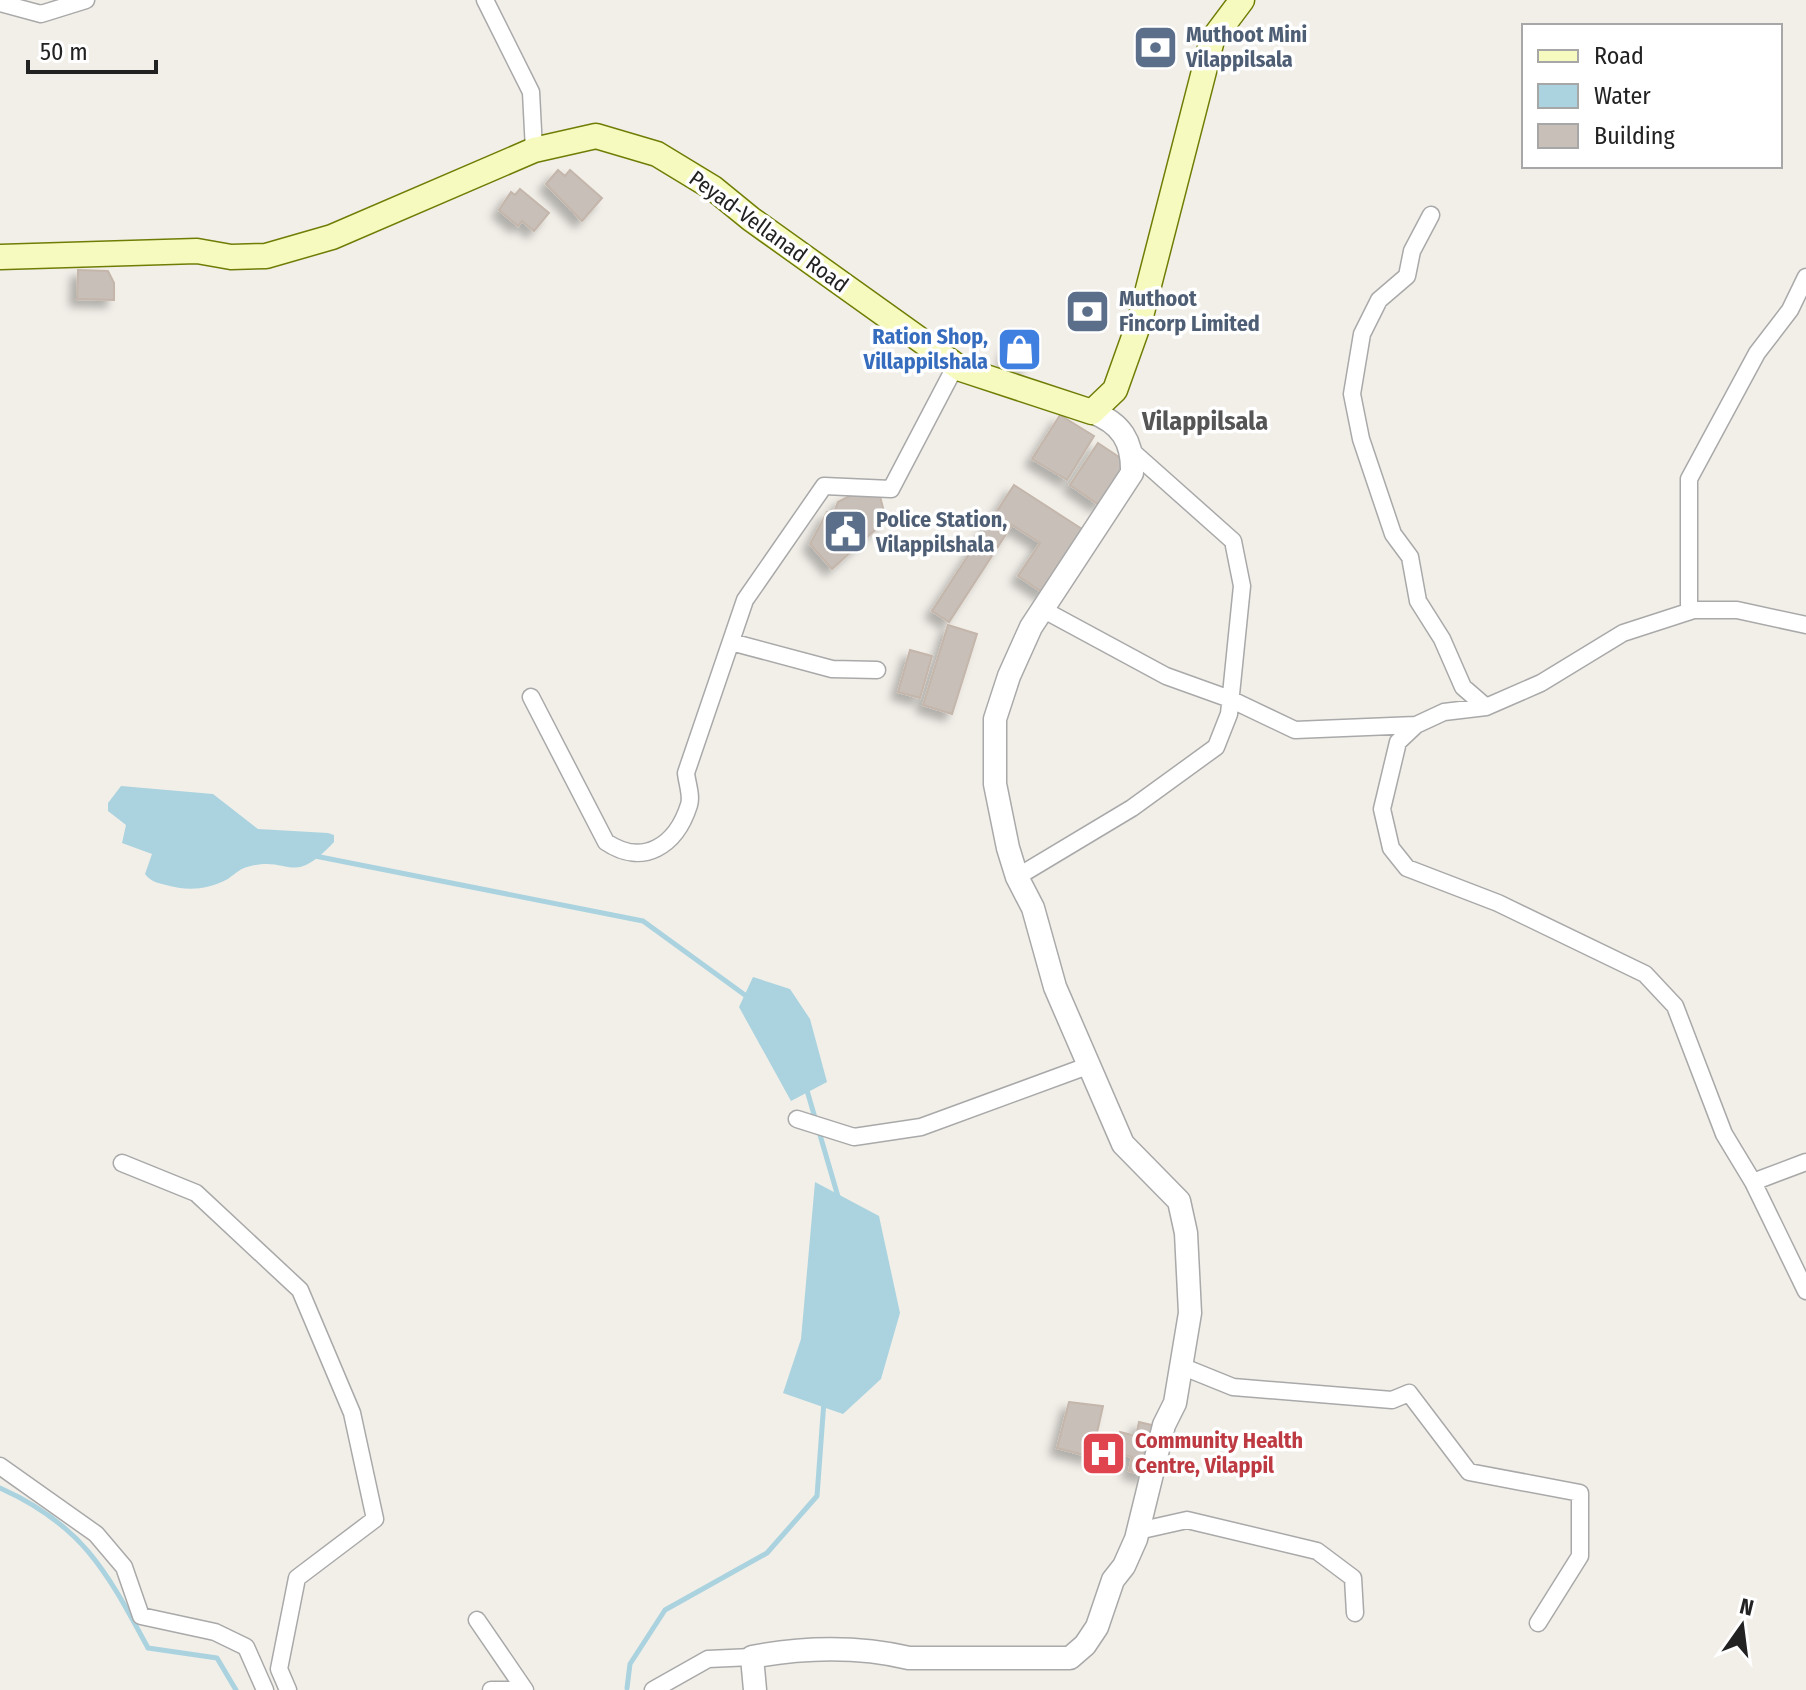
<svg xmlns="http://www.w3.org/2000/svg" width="1806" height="1690" viewBox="0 0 1806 1690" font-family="'Fira Sans Condensed',sans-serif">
<defs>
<filter id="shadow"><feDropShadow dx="-7" dy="7" stdDeviation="4" flood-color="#0004"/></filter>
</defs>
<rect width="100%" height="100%" fill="#f2efe9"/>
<path fill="#aad3df" d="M121,786L213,794L258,829L328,833L334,835V842C290,889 291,854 247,867C239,869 233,876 226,880C207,890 186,891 166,885C158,883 151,882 145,874L152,854L122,843L126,825L108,811V803Z
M753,977L790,989L810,1019L827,1082L791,1101L739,1007Z
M815,1182L879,1216L900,1313L881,1379L843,1414L783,1393L801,1339Z"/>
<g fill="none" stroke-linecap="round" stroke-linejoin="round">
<path stroke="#aad3df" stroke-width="5" d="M315,856L643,921L749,998
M806,1087L839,1200
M0,1488C83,1525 107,1572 148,1648L217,1658L236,1690
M627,1688L630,1664L665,1610L767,1553L817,1496L824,1401"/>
</g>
<path fill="#c7bfb8" stroke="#c4b6ab" stroke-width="2" filter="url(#shadow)" d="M558,170L565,176L570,170L602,198L582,221L546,184Z
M520,189L549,213L534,231L522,221L518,226L499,210L511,192L515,195Z
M78,270L108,271L114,283V300L77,299Z
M1008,345L1031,351L1027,368L1004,361Z
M1060,415L1094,436L1067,480L1032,459Z
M1098,443L1128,463L1099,505L1070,485Z
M1014,485L1085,531L1045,594L1018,576L1040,543L1012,525L949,622L932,611Z
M857,492L880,496L886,520L832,569L810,544L827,512L833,515L838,502Z
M948,625L977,634L952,714L923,705Z
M910,650L932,656L920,698L898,692Z
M1069,1402L1103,1406L1096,1437L1106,1440L1104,1450L1094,1447L1091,1457L1057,1448Z
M1139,1422L1160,1427L1148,1476L1129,1471L1132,1457L1114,1452L1120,1432L1136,1436Z"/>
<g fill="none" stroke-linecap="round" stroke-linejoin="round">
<defs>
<path id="minor" d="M485,0L531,92L534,150
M0,3L41,14L86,0
M1431,215L1412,251L1407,276L1379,300L1362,334L1352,394L1361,439L1393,534L1410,557L1418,601L1442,639L1463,687L1486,707
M1689,605V479L1757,353L1790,310L1806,277
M1042,609L1166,676L1230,699L1295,730L1416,725
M1806,625L1737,610H1694L1623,633L1541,683L1486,707L1444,712L1416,725L1398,742L1382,809L1391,848L1407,868L1498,903L1645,974L1675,1006L1724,1134L1753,1182L1806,1291
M731,642L832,669L877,670
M531,697L606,842C643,867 676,846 689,805C692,796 687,783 686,773L745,600L824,486L891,489L956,365
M1017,877L1132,808L1216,747L1229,714L1242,586L1233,541L1133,452
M797,1119L854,1137L921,1127L1090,1065
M122,1163L196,1193L300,1290L352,1413L375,1519L297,1578L279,1669L288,1690
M1753,1182L1806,1162
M1181,1366L1233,1387L1392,1400L1409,1393L1469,1472L1580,1493V1556L1538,1623
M0,1466L96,1534L124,1567L141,1616L215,1632L246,1647L265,1690
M1138,1531L1187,1520L1317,1551L1353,1578L1355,1613
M477,1620L525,1690
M491,1690H511
M653,1690L708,1659L752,1657"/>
<path id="tertiary" d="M755,1690L752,1657C803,1647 859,1646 909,1658H1070L1085,1645L1097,1627L1113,1580L1124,1566L1136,1539L1164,1425L1175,1403L1190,1313L1186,1233L1179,1201L1123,1144L1055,987L1033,908L1017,877L1008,848L995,784V719L1009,676L1031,627L1132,473C1133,441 1121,423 1092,412"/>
<path id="secondary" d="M0,257L197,251L231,257L266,256L332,237L534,150L596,136L657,154L713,188L751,219L961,369L1092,412L1115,390L1140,320L1212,40L1242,0"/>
</defs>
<use href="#minor" stroke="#a9a9a9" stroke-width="19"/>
<use href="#tertiary" stroke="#a9a9a9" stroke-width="25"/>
<use href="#secondary" stroke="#707d05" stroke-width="27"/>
<use href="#minor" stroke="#fff" stroke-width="16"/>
<use href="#tertiary" stroke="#fff" stroke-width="22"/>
<use href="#secondary" stroke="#f7fabf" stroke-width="24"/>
</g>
<defs>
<symbol id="bank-square" viewBox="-11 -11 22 22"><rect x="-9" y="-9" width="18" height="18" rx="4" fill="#5c6f8a" stroke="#fff"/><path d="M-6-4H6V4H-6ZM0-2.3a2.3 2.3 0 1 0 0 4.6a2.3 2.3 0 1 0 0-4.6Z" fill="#fff"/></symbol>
<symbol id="shop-square" viewBox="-11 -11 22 22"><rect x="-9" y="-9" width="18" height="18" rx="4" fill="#3f7fe0" stroke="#fff"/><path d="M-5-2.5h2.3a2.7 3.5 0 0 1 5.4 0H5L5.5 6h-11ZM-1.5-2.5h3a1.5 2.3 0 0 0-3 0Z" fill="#fff"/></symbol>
<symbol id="civic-square" viewBox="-11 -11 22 22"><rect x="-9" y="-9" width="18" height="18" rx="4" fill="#5c6f8a" stroke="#fff"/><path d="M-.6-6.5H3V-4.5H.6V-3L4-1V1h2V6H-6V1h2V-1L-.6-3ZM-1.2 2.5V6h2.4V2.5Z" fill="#fff"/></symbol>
<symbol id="hospital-square" viewBox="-11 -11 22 22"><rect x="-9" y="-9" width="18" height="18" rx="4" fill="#e0444e" stroke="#fff"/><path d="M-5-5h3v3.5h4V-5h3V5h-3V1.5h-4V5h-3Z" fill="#fff"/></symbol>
</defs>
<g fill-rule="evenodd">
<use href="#bank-square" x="1130" y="22" width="51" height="51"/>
<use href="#bank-square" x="1062" y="286" width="51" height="51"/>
<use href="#shop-square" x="994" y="324" width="51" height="51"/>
<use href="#civic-square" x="820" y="506" width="51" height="51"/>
<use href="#hospital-square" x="1078" y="1428" width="51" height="51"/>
</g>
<g text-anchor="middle" stroke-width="7" stroke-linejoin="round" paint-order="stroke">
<g font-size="22" font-weight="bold" fill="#4e5e75" stroke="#fff" text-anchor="start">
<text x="1186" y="42">Muthoot Mini<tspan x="1186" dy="25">Vilappilsala</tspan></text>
<text x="1119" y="306">Muthoot<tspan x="1119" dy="25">Fincorp Limited</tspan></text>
<text x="876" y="527">Police Station,<tspan x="876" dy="25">Vilappilshala</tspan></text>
</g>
<g font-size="22" fill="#222" stroke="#fff">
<text transform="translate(769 231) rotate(36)" y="8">Peyad-Vellanad Road</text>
</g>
<g font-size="22" font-weight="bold" fill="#366cbe" stroke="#fff" text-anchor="end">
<text x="988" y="344">Ration Shop,<tspan x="988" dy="25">Villappilshala</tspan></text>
</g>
<g font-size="22" font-weight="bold" fill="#be3a42" stroke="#fff" text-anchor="start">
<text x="1135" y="1448">Community Health<tspan x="1135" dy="25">Centre, Vilappil</tspan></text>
</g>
<g font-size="26" font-weight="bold" fill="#555" stroke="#fff">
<text x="1205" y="430">Vilappilsala</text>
</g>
</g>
<rect x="1522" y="24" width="260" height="144" fill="#ffffff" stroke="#a7a7a7" stroke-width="2"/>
<rect x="1538" y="50" width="40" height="12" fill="#f7fabf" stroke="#a7a7a7" stroke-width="2"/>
<text x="1594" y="64" font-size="24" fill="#222222">Road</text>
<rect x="1538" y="84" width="40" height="24" fill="#aad3df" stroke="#a7a7a7" stroke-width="2"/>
<text x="1594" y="104" font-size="24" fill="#222222">Water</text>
<rect x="1538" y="124" width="40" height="24" fill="#c7bfb8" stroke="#a7a7a7" stroke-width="2"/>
<text x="1594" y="144" font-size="24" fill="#222222">Building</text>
<g transform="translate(1742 1626) rotate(14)" stroke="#ffffff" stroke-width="6" paint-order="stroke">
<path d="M0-6L14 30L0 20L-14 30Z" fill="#222222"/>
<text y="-12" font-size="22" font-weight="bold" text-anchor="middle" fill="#222222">N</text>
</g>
<path d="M28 60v12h128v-12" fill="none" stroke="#222222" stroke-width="4"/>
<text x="40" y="60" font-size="24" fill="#222222" stroke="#ffffff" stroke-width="6" paint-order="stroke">50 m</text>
</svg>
